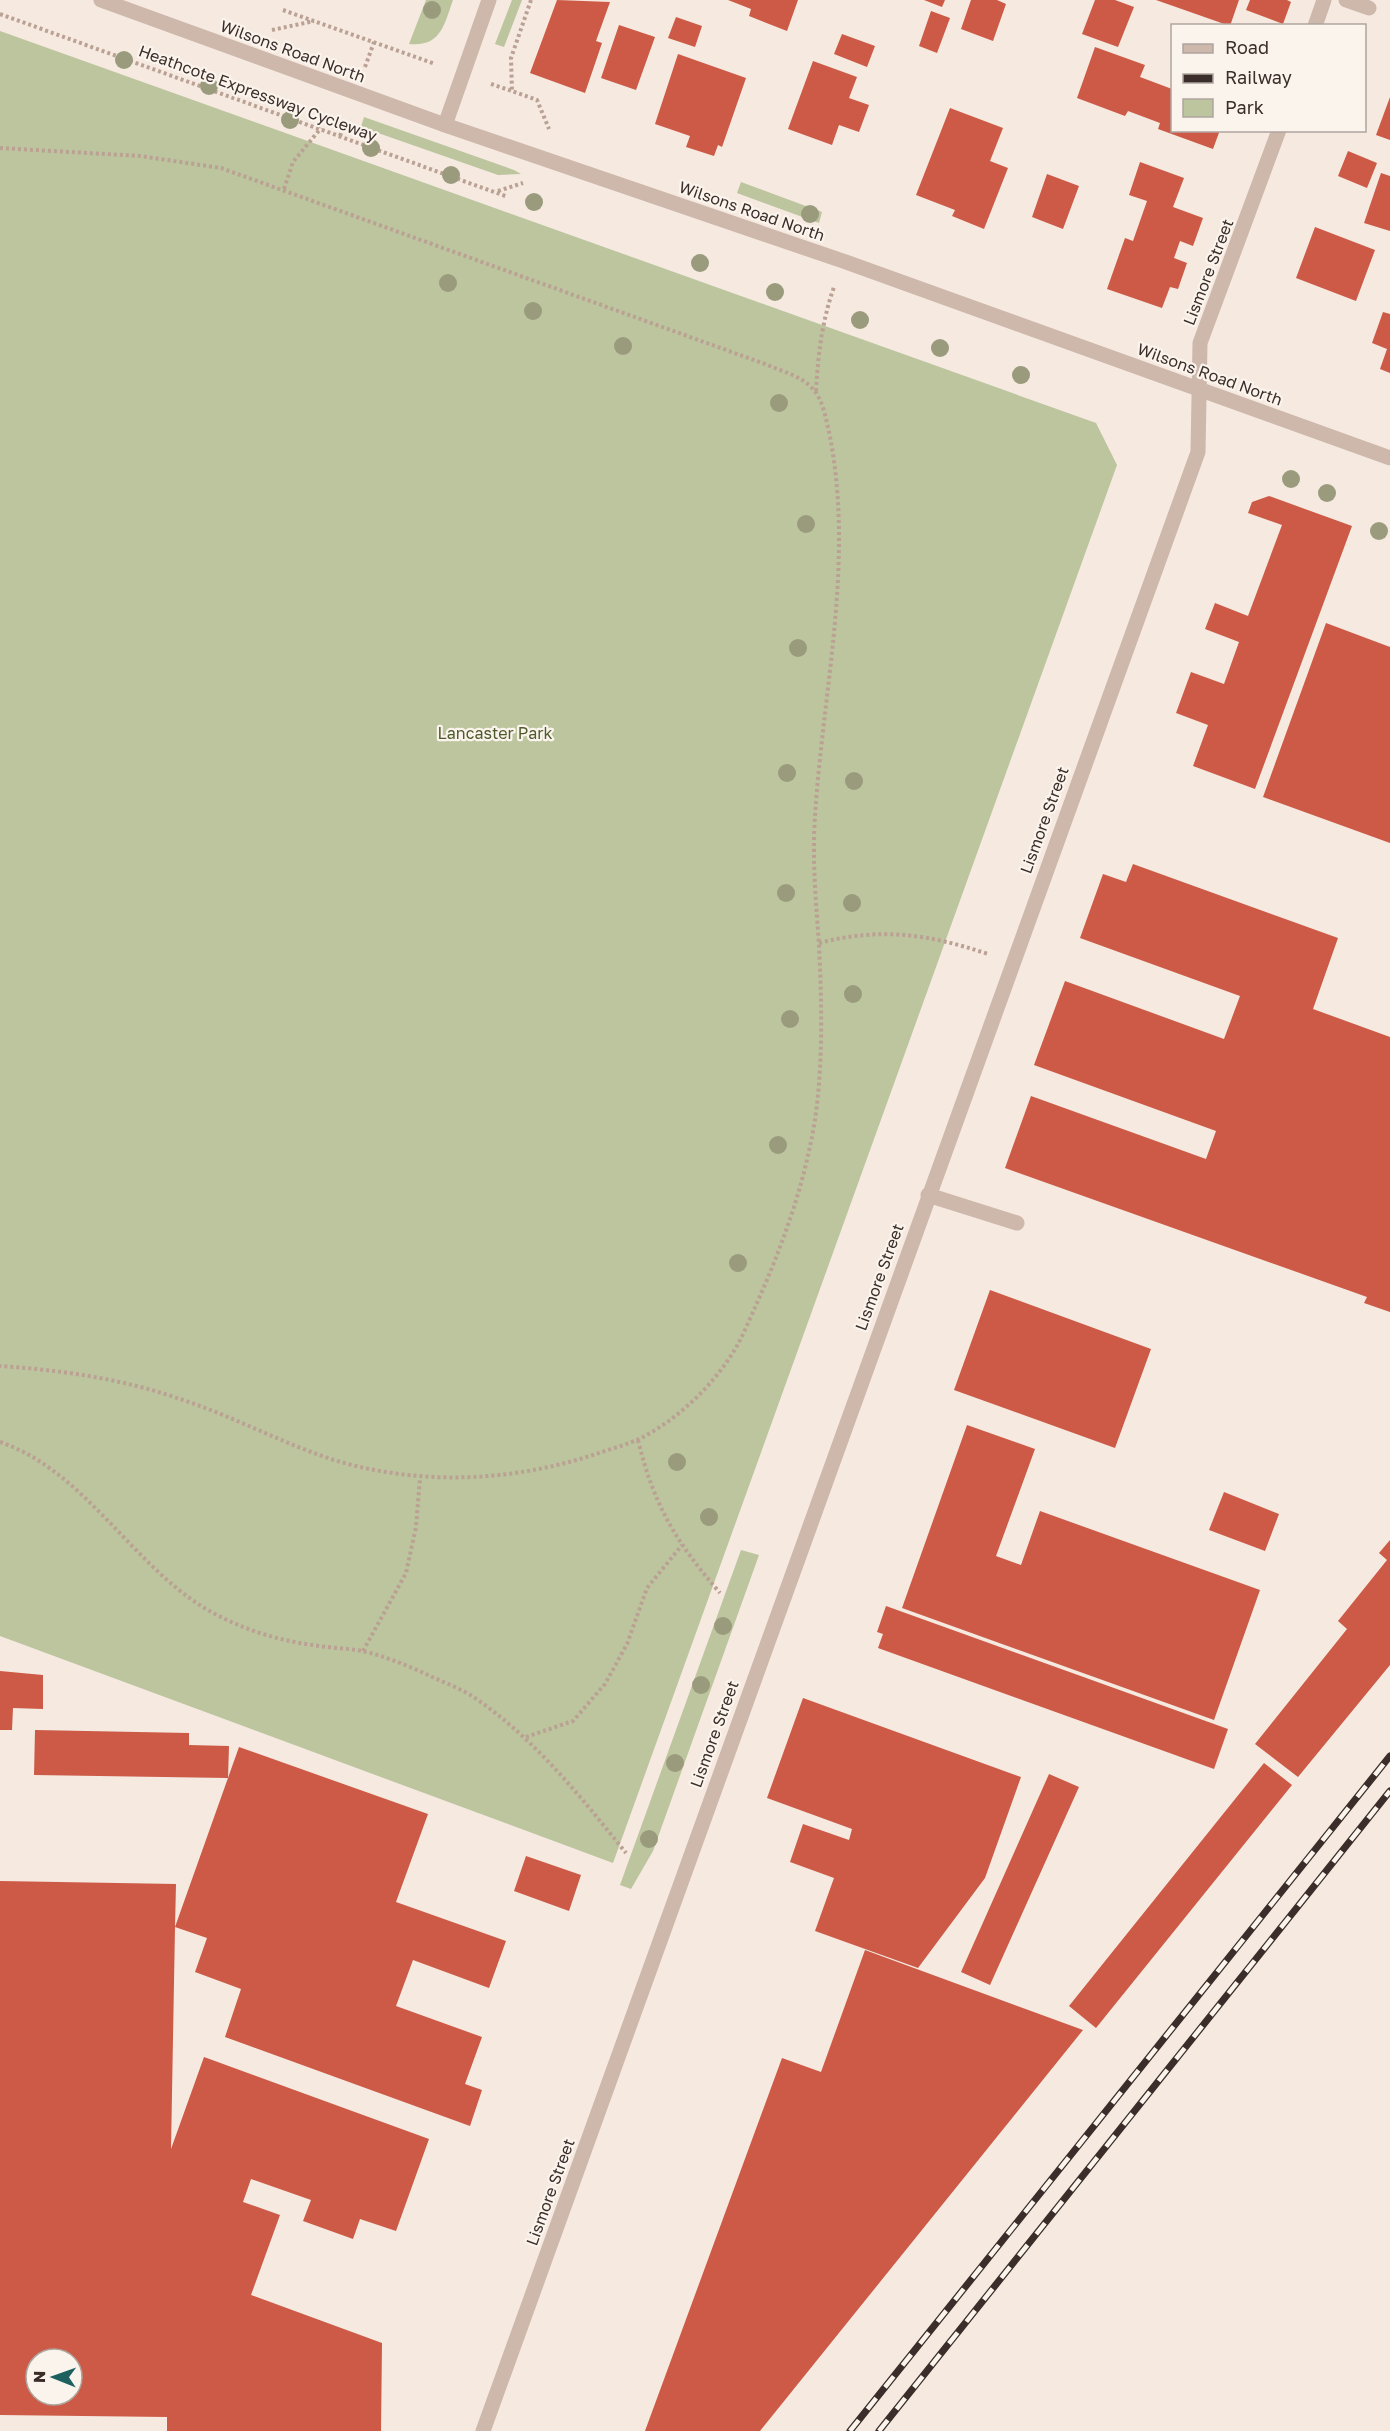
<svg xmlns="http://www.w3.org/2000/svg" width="1390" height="2431" viewBox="0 0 1390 2431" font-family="'Golos Text',sans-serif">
<rect width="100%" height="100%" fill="#f5e9e0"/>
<path fill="#bcc59e" d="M426,0H453C444,25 441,47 409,44Z
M512,0H522L504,47L495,44Z
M0,31L1096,423L1117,465L613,1863L0,1636Z
M364,117L514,170L521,174L498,175L361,127Z
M741,182L822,212L819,223L737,193Z
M741,1550L759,1555L653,1851L631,1889L620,1885Z"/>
<path fill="#cc5a46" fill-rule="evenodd" d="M557,0L610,2L596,41L602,43L585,93L530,73Z
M728,0H798L787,31L749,16L751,9Z
M924,0H945L942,7Z
M971,0H997L1006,4L993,41L961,29Z
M1095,0H1115L1134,7L1118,47L1082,34Z
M1156,0H1239L1230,26Z
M1250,0H1287L1291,2L1283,24L1246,10Z
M931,11L950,18L937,53L919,46Z
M676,17L702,26L695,47L668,38Z
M619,25L655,37L636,90L601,78Z
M842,34L875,46L867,67L834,54Z
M1095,47L1145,65L1140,77L1172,89V130H1220L1213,149L1158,129L1160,123L1128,111L1125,116L1077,98Z
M678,54L746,78L722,147L718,145L714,156L686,147L690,136L655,124Z
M813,61L857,77L849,98L869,105L859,132L839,125L832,145L788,129Z
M1390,97V140L1376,135Z
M950,108L1003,128L990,161L1008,168L984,229L952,216L955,210L916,195Z
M1348,151L1377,163L1367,188L1338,176Z
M1140,162L1184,178L1173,207L1203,218L1193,246L1180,241L1174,258L1187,263L1178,289L1170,287L1162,308L1107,289L1125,238L1133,241L1147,201L1129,195Z
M1381,173L1390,176V231L1364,223Z
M1047,174L1079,186L1063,229L1032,217Z
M1315,227L1375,250L1356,301L1296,278Z
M1383,312L1390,314V373L1380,369L1387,349L1372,343Z
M1269,496L1352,526L1255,789L1193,766L1208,725L1176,713L1191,672L1224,684L1239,642L1205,629L1215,603L1248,616L1282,525L1248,513L1252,502Z
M1326,623L1390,647V843L1263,797Z
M1133,864L1338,938L1313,1009L1390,1037V1312L1364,1303L1367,1297L1005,1168L1031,1096L1206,1159L1216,1131L1034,1065L1065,981L1224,1039L1240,996L1080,938L1103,874L1126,882Z
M990,1290L1151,1349L1115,1448L954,1390Z
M967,1425L1035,1449L996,1556L1021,1565L1040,1511L1260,1590L1214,1720L902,1608Z
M1224,1492L1279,1514L1265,1551L1209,1530Z
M1390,1540V1665L1298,1777L1255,1744L1347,1629L1338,1621L1387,1560L1379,1553Z
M886,1606L1228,1729L1214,1769L878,1648L883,1634L877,1632Z
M0,1671L43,1675V1709L13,1708L12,1730H0Z
M803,1698L1021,1777L985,1878L918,1968L815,1931L834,1878L790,1862L803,1824L849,1840L852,1829L767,1798Z
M35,1730L189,1733V1745L229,1746L228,1778L34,1775Z
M239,1747L428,1814L396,1902L506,1941L489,1988L413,1960L396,2006L482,2037L465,2084L482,2090L470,2126L225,2037L241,1989L195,1972L207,1938L175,1927L171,2149L204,2057L429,2139L396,2231L360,2219L353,2239L303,2221L311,2200L251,2179L243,2202L280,2215L251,2295L382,2343L381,2431H167V2417L0,2415V1881L176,1884L175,1927ZM36,2359H72V2395H36Z
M1264,1763L1292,1785L1096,2028L1069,2006Z
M1049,1774L1079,1787L990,1985L961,1972Z
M526,1856L581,1875L569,1911L514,1891Z
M865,1950L1083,2030L760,2431H645L782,2058L821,2072Z"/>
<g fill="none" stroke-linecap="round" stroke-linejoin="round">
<path stroke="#baa194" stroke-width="4" stroke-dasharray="3 3" stroke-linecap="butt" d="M531,0L511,58L512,91L537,100L549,129
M283,10L435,64
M0,14L508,197
M272,30L314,21
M365,67L374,42
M491,84L512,91
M340,136L346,119
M0,148L140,156L221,168L765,364C781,371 802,376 813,389C823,400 826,419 829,432C855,558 823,690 815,816C812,860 816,902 819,945C822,1007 824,1085 810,1146C799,1200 779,1253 757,1303C751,1316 745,1331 738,1344C717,1382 678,1420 639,1439C626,1445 610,1449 596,1454C511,1482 420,1486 334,1460C281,1443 233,1416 180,1399C123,1379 61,1370 0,1366
M284,189L293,162L321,128
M498,191L523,183
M816,391C818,355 822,321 834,287
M819,943C881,927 928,934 988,954
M638,1440C654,1506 676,1542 720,1593
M0,1442C85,1471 130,1563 206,1609C239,1628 275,1640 313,1645C329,1648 346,1648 362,1651C385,1656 409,1666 430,1676C445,1683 462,1689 475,1698C536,1740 580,1796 626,1853
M363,1651L406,1573L416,1527L420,1478
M526,1737L573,1721L605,1684L627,1644L647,1588L682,1545"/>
<path stroke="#ceb7ab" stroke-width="15" d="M1346,0L1369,8
M928,1195L1017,1223"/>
<path stroke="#ceb7ab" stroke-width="15" d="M1315,26L1324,0
M445,125L489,0
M483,2431L1198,452L1200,343L1279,130"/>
<path stroke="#ceb7ab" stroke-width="15" d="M101,0L445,125L843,261L1390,458"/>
<defs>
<path id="rail" d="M850,2431L1390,1756
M879,2431L1390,1791"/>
</defs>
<use href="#rail" stroke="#3b2e2a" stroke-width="7"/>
<use href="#rail" stroke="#fbf4ed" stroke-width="4.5" stroke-dasharray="14" stroke-linecap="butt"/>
</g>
<g fill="#9a9b7d">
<circle cx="432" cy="10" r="9"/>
<circle cx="124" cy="60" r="9"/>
<circle cx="209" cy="86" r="9"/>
<circle cx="290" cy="120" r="9"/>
<circle cx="371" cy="148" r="9"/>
<circle cx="451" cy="175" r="9"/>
<circle cx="534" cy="202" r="9"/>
<circle cx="810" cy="214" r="9"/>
<circle cx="700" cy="263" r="9"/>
<circle cx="448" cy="283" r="9"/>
<circle cx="775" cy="292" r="9"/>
<circle cx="533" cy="311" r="9"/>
<circle cx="860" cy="320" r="9"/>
<circle cx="623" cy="346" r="9"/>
<circle cx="940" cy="348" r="9"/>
<circle cx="1021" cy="375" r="9"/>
<circle cx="779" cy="403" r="9"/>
<circle cx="1291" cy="479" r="9"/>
<circle cx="1327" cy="493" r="9"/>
<circle cx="806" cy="524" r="9"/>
<circle cx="1379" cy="531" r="9"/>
<circle cx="798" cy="648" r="9"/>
<circle cx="787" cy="773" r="9"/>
<circle cx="854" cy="781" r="9"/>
<circle cx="786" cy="893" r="9"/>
<circle cx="852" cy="903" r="9"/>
<circle cx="853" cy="994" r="9"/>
<circle cx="790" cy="1019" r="9"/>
<circle cx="778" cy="1145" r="9"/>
<circle cx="738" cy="1263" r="9"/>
<circle cx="677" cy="1462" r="9"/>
<circle cx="709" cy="1517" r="9"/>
<circle cx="723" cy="1626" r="9"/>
<circle cx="701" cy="1685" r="9"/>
<circle cx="675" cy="1763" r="9"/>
<circle cx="649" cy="1839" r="9"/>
</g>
<g text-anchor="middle" stroke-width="4.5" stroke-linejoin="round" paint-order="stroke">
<g font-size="16" fill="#3b2e2a" stroke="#fbf4ed">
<text transform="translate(293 51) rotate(20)" y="6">Wilsons Road North</text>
<text transform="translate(258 93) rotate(20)" y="6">Heathcote Expressway Cycleway</text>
<text transform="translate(752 211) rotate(19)" y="6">Wilsons Road North</text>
<text transform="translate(1208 272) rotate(-69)" y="6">Lismore Street</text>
<text transform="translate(1210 374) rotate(20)" y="6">Wilsons Road North</text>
<text transform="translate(1044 820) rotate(-70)" y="6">Lismore Street</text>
<text transform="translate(879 1277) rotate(-70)" y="6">Lismore Street</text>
<text transform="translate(714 1734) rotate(-70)" y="6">Lismore Street</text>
<text transform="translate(550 2192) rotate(-70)" y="6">Lismore Street</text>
</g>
<g font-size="16" fill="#4f5b2c" stroke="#fbf4ed">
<text x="495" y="739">Lancaster Park</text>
</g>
</g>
<rect x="1171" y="24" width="195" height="108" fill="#fbf4ed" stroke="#aea59f" stroke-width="1.5"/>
<rect x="1183" y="44" width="30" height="9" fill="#ceb7ab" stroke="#aea59f" stroke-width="1.5"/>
<text x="1225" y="54" font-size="18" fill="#3b2e2a">Road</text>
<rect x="1183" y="74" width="30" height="9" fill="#3b2e2a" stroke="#aea59f" stroke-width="1.5"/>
<text x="1225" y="84" font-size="18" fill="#3b2e2a">Railway</text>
<rect x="1183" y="99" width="30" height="18" fill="#bcc59e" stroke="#aea59f" stroke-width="1.5"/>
<text x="1225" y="114" font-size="18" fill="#3b2e2a">Park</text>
<g transform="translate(54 2377) rotate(271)"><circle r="28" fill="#fbf4ed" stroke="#aea59f" stroke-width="1.5"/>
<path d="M0-4.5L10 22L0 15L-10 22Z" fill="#1d605e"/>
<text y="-9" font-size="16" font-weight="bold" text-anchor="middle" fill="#3b2e2a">N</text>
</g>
</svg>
